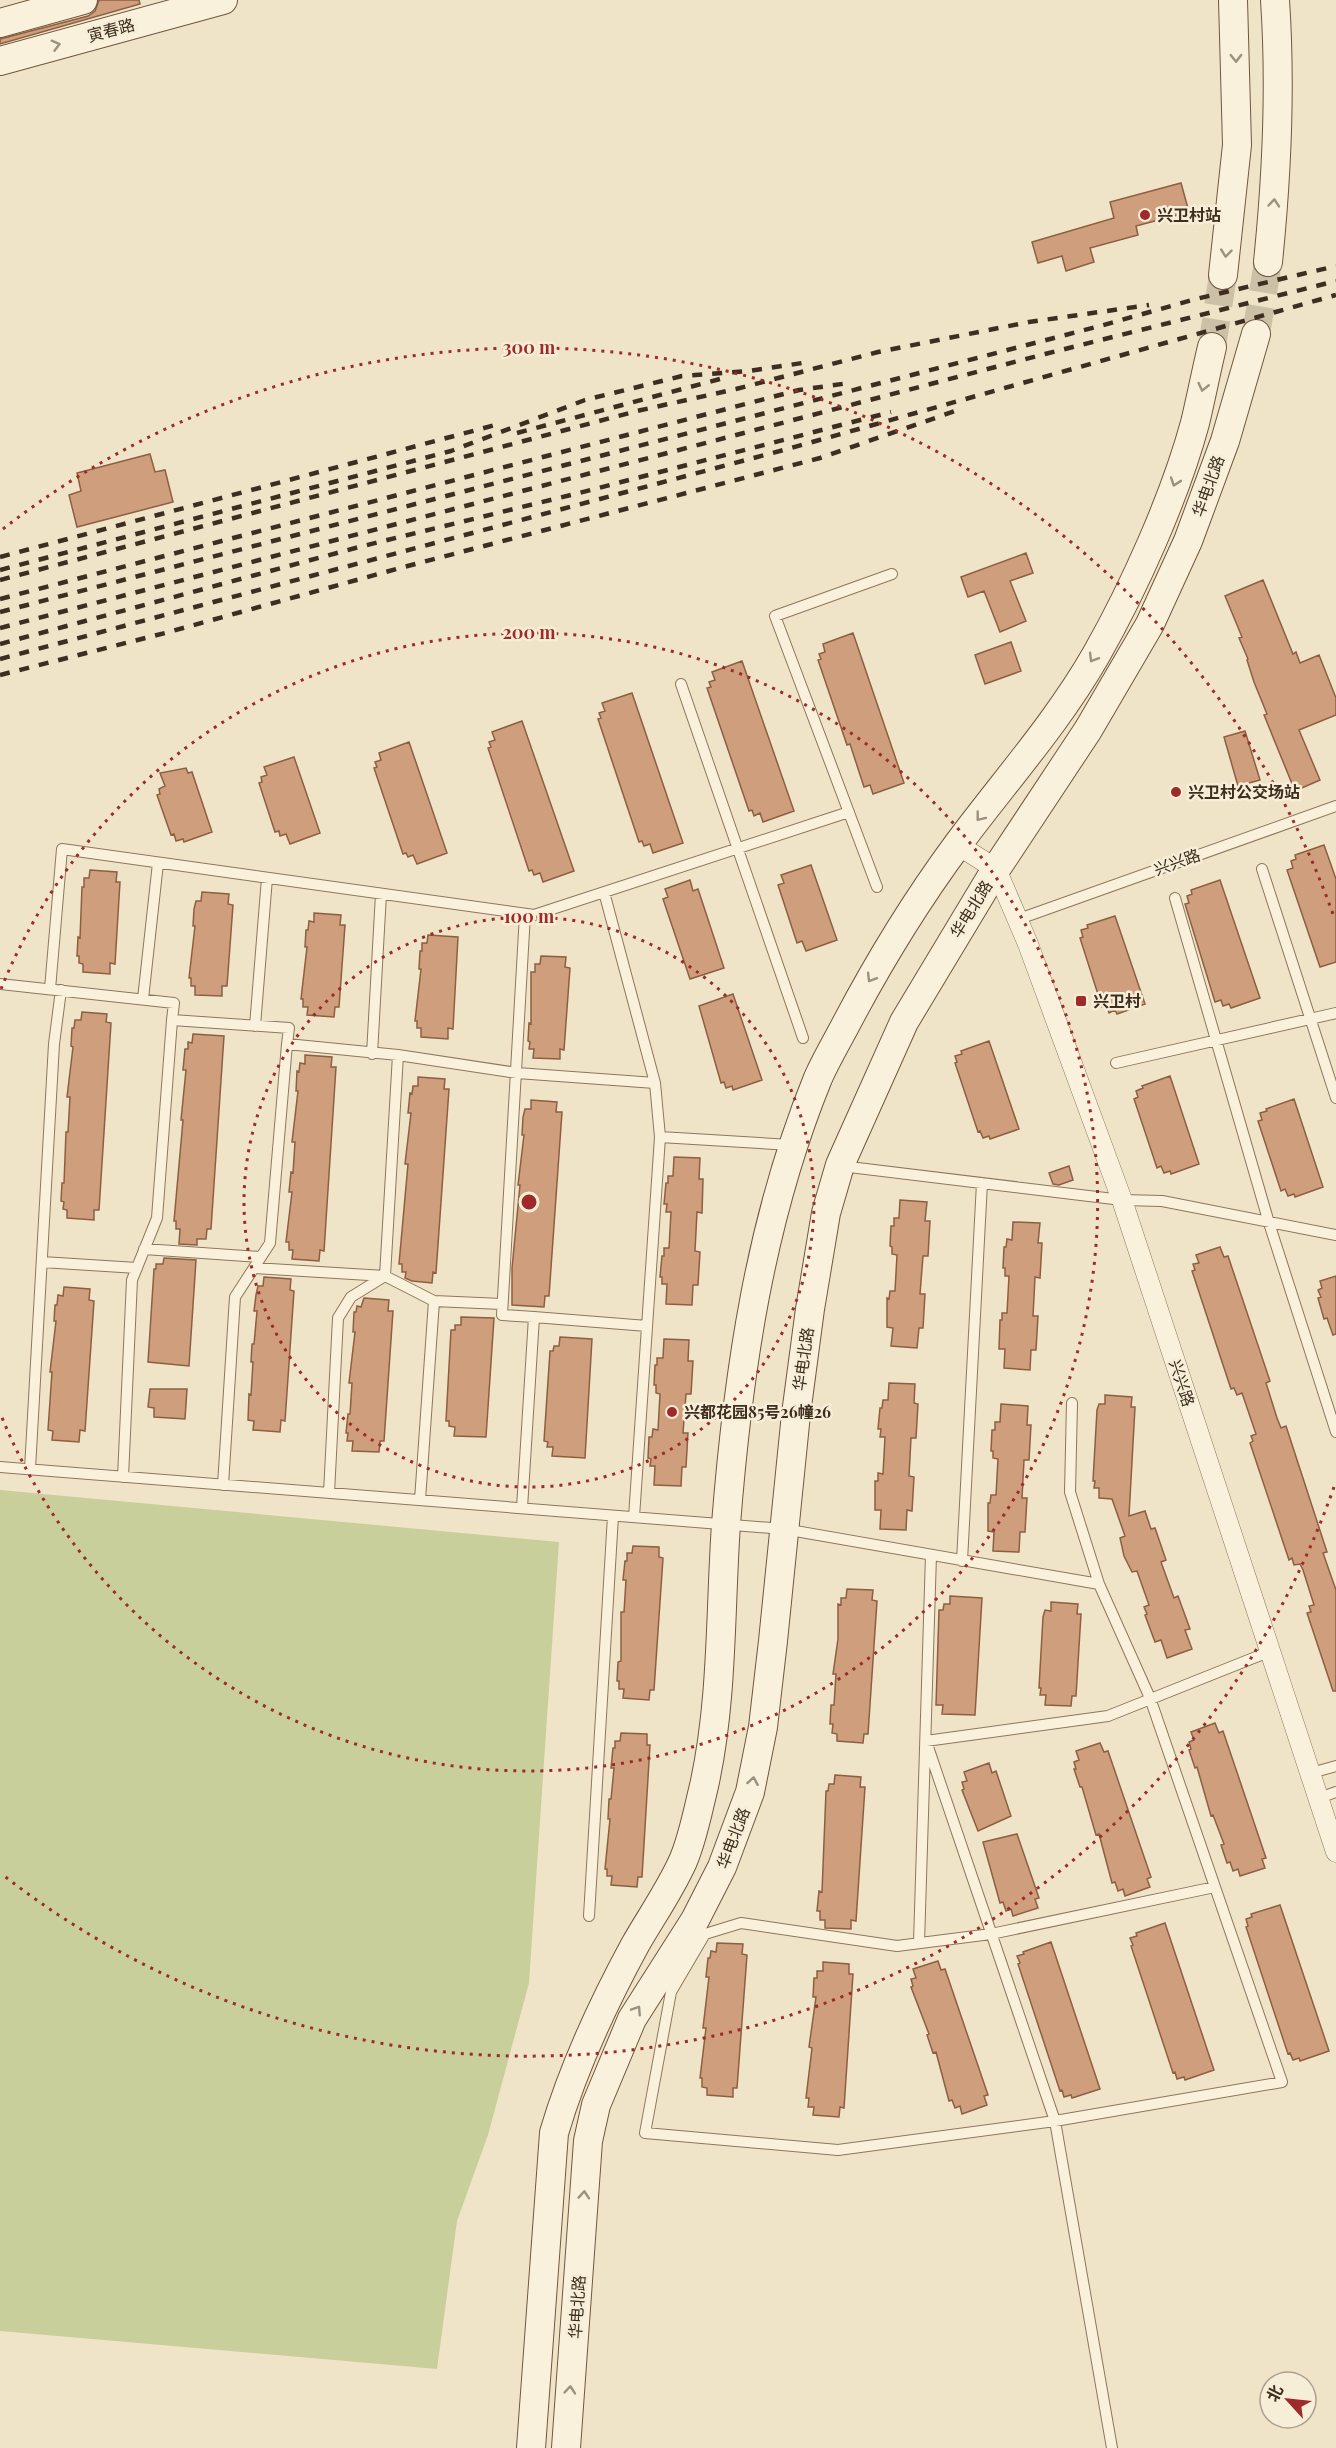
<svg xmlns="http://www.w3.org/2000/svg" width="1336" height="2448" viewBox="0 0 1336 2448" font-family="'Playfair Display','Noto Sans SC',serif">
<rect width="100%" height="100%" fill="#f0e4c8"/>
<path fill="#c9cf9b" d="M0,1490L559,1542L529,1983L488,2135L457,2221L437,2369L0,2331Z"/>
<path fill="#cf9f7d" stroke="#8d5f41" stroke-width="1.5" d="M99,0H139L140,4L0,44V39L88,16L95,11Z
M1181,183L1189,212L1136,226L1138,235L1090,248L1094,262L1066,271L1062,256L1038,263L1032,242L1114,218L1110,202Z
M150,454L155,472L165,470L173,502L77,527L69,495L81,491L77,473Z
M1026,553L1033,573L1010,581L1026,621L1000,632L984,591L968,597L961,577Z
M1263,580L1293,654L1296,652L1300,663L1319,655L1336,698V715L1299,730L1320,780L1295,791L1264,715L1267,714L1254,682L1247,660L1248,659L1239,638L1242,637L1225,596Z
M853,633L904,783L873,794L870,785L864,787L850,744L847,745L818,660L821,659L819,654L825,652L823,644Z
M1011,642L1021,671L985,684L975,655Z
M742,661L794,811L763,822L760,813L754,816L752,810L749,811L707,688L711,687L709,682L715,680L712,672Z
M632,693L683,843L653,853L650,844L644,846L642,841L639,842L598,719L601,718L599,713L605,711L602,703Z
M522,721L574,871L543,882L540,873L534,875L532,870L529,871L488,748L491,747L489,742L495,740L492,732Z
M1245,731L1260,780L1238,786L1224,737Z
M409,742L447,853L417,864L413,855L408,857L406,853L403,854L374,768L377,767L375,762L381,760L379,753Z
M294,757L320,833L290,844L286,834L280,836L279,831L275,832L259,783L262,782L261,777L267,775L264,767Z
M186,768L188,773L192,772L212,832L184,842L183,839L176,841L174,834L171,835L157,795L160,794L159,789L165,786L160,773Z
M1324,845L1336,879V962L1320,967L1287,870L1293,868L1291,861L1296,859L1295,855Z
M811,865L837,940L806,951L802,941L797,943L778,885L784,883L781,875Z
M90,870L117,872L116,882H120L115,964L110,963V974L83,972V964L79,963V956H77L78,937L80,938L82,887H84V878H89Z
M690,880L693,891L698,889L724,968L690,979L663,899L668,897L665,889Z
M1220,880L1260,998L1231,1008L1229,1004L1223,1006L1221,1000L1215,1002L1185,904L1189,903L1187,896L1192,894L1191,890Z
M202,892L229,894L228,904L233,905L227,986H222V996L195,995V986H191V978H189L195,926H193L194,909L196,901H201Z
M314,913L341,915L340,925H345L339,1007H335L334,1017L307,1015L308,1007H303V999H301L307,947H305L306,930H308L309,921L314,922Z
M1115,916L1145,1004L1117,1014L1115,1010L1109,1013L1107,1006L1102,1007L1080,938L1083,937L1081,930L1088,928L1087,925Z
M428,935L458,937L453,1029L448,1028V1039L421,1037V1028H417V1021H415L421,969H419L420,951H422V943H427Z
M541,956L566,957L565,967L570,968L564,1050L560,1049V1059L533,1058L534,1049H529L530,1042L528,1041L529,1023L531,1024V972H535V964H540Z
M733,994L762,1080L733,1090L732,1086L726,1088L724,1082L721,1083L699,1006Z
M82,1012L107,1014L106,1022L111,1023L99,1210H94V1220L67,1218V1210L63,1209L64,1202L61,1201L62,1183H64L66,1132H68L70,1097H67L73,1047L71,1046L72,1028H74L75,1020H81Z
M193,1034L224,1036L211,1229H207L206,1239H197V1245L179,1244L180,1229H176V1221H174L183,1120H181L186,1070H183L185,1049H188V1042L192,1043Z
M989,1041L1019,1129L990,1139L989,1136L983,1138L980,1131L978,1132L955,1063L957,1062L955,1056L962,1054L961,1051Z
M305,1055L332,1057L331,1067H336L324,1251L320,1250L319,1261L292,1259L293,1250H289V1242H286L292,1192H289L291,1172L293,1173L295,1142H292L298,1091H296L297,1071L299,1072L300,1063L305,1064Z
M1170,1076L1199,1164L1171,1174L1170,1171L1164,1173L1161,1166L1157,1168L1134,1099L1138,1097L1136,1091L1143,1088L1142,1086Z
M418,1077L445,1079L444,1089H449L436,1273L433,1272L432,1283L412,1281L405,1278L406,1272H402V1264H399L408,1164H405L411,1113H408L410,1093L412,1094L413,1086H418Z
M1294,1099L1323,1187L1295,1197L1294,1194L1288,1196L1285,1189L1281,1191L1258,1121L1262,1120L1260,1113L1267,1111L1266,1109Z
M531,1100L557,1102L556,1112H562L549,1296H545L544,1307L512,1305V1268L520,1185H518L524,1135H522L523,1117L525,1109H531Z
M674,1157L700,1158L699,1179H703L702,1213L697,1212L695,1251L700,1252L698,1285H693L692,1305L666,1304L667,1284H662V1277H660L662,1256H664V1248H669L671,1212H666L667,1204H664L666,1183H668V1176H673Z
M1069,1166L1073,1180L1059,1185L1053,1184L1049,1173Z
M900,1200L927,1202L925,1221H930L928,1256H923L920,1294H925L923,1328H919L917,1348L891,1346L893,1328L887,1327V1298L889,1299L890,1291H895L897,1255L892,1254V1247L890,1246L891,1226H894V1218H899Z
M1013,1222L1040,1223L1038,1243H1042L1040,1278L1035,1277L1033,1316H1038L1036,1350H1031L1030,1370L1004,1368L1005,1349H999L1000,1320H1002V1313H1007L1009,1276H1005V1268H1003L1004,1247H1006L1007,1239L1012,1240Z
M1220,1247L1224,1257L1228,1256L1270,1381L1266,1383L1277,1418L1281,1428L1286,1426L1327,1552L1323,1553L1336,1590V1691H1333L1307,1613L1311,1612L1309,1606L1314,1605L1303,1570L1300,1564L1294,1565L1292,1558L1289,1560L1250,1443L1253,1441L1251,1436L1256,1434L1242,1393L1237,1395L1234,1388L1231,1389L1192,1271L1195,1270L1193,1264L1199,1263L1196,1255Z
M164,1258L196,1260L189,1366L148,1362L154,1269H156V1264H163Z
M1336,1276V1334L1333,1335L1327,1318L1324,1319L1318,1298L1321,1297L1318,1290L1322,1288L1320,1281Z
M264,1277L291,1279L290,1290L294,1291L285,1421L281,1420L280,1432L253,1430L254,1421L248,1420L249,1394L251,1395L253,1362H251L252,1344H254L257,1311H254L256,1295L258,1286H263Z
M64,1287L90,1289L89,1300L94,1301L85,1431L80,1430L79,1442L52,1440L53,1431L48,1430L52,1372H50L56,1321H54L55,1305H57L58,1295L63,1296Z
M364,1298L389,1300L388,1311H393L384,1441H380L379,1452L352,1451L353,1441H347L348,1433H346L348,1414H350L352,1383H349L355,1332H353L354,1312H356L357,1306L361,1307Z
M461,1317L494,1318L486,1437L454,1436L455,1427L449,1426V1421H446L451,1330H455V1325H461Z
M560,1337L592,1339L585,1458L552,1456L553,1447H547L548,1442L544,1441L550,1351H553L554,1346H559Z
M664,1339L689,1340L688,1361H693L691,1394H686L683,1433H688L686,1467H682L681,1486L654,1485L655,1466H650L651,1459L648,1458L649,1437H652L653,1429L658,1430L660,1394L656,1393V1385H654L655,1365H657V1358H663Z
M889,1383L915,1384L914,1403L918,1404L916,1438H911L909,1476L914,1477L912,1511L907,1510L906,1530L880,1529L881,1510H875V1481H878V1473L883,1474L885,1437H880L881,1429H878L880,1408H882L883,1400H888Z
M150,1389H187L185,1419L154,1417V1408L148,1407Z
M1105,1395L1132,1397L1131,1407H1135L1129,1516L1145,1511L1151,1529L1155,1528L1166,1560L1161,1562L1174,1598L1178,1596L1190,1629L1185,1630L1192,1649L1167,1658L1161,1640L1155,1642L1145,1615L1147,1614L1144,1607L1149,1605L1137,1571L1132,1572L1124,1556L1120,1538L1125,1536L1112,1499L1099,1498V1488H1094L1095,1481H1093L1097,1410L1099,1404H1105Z
M1001,1404L1028,1406L1027,1425H1031L1029,1460H1024L1022,1498H1027L1025,1532H1020L1019,1552L993,1551L994,1532L988,1531V1503H990L991,1495H996L998,1459L993,1458V1451H991L992,1430H995V1422H1000Z
M633,1546L659,1547V1557L663,1558L654,1690H650L649,1700L623,1698L624,1689H619V1681H617L618,1662L621,1661V1612H624L626,1580H623L625,1561H627V1553H632Z
M847,1589L873,1590L872,1600L877,1601L868,1734H864L863,1743L837,1741V1734L832,1733L833,1724H830L831,1705H834L836,1674H833L838,1639V1604L841,1605V1598H846Z
M950,1596L982,1598L975,1715L942,1714L943,1705H936L939,1610H943L944,1604H950Z
M1051,1602L1078,1604L1077,1614H1081L1076,1696H1072L1071,1706L1045,1705L1046,1695H1040L1041,1688H1039L1043,1617L1045,1610L1051,1611Z
M1215,1723L1219,1733L1223,1731L1266,1858L1262,1859L1265,1868L1240,1876L1238,1869L1233,1871L1230,1862L1227,1863L1221,1845L1224,1844L1213,1815L1211,1816L1197,1767L1195,1768L1189,1750L1191,1749L1189,1742L1194,1740L1191,1732Z
M621,1733L647,1734V1745H650L642,1877H638L637,1887L611,1885L612,1876H607V1869H605L610,1819H608L609,1799H611L614,1768H611L613,1748H615V1741H620Z
M1100,1743L1104,1752L1108,1751L1151,1877L1147,1879L1150,1887L1125,1896L1123,1889L1118,1891L1115,1882L1112,1883L1099,1834L1096,1835L1082,1787H1080L1074,1769H1076L1074,1762L1079,1760L1076,1751Z
M989,1763L992,1773L996,1771L1011,1816L978,1831L962,1790L964,1789L962,1782L967,1781L964,1772Z
M835,1775L861,1777L860,1787H865L856,1921L851,1920V1929L825,1928V1920H820V1911H817L819,1891L822,1892L826,1791H828L829,1784H834Z
M1017,1834L1039,1898L1035,1899L1038,1908L1013,1916L1011,1909L1006,1911L1003,1902L1000,1903L983,1842Z
M1280,1905L1329,2051L1300,2061L1299,2058L1293,2060L1290,2053L1288,2054L1246,1927L1248,1926L1246,1919L1252,1917L1251,1914Z
M1165,1923L1214,2070L1185,2080L1184,2077L1177,2079L1175,2072L1173,2073L1131,1946L1133,1945L1130,1938L1137,1936L1136,1933Z
M1051,1942L1100,2089L1072,2098L1071,2095L1064,2097L1062,2090L1060,2091L1018,1964L1020,1963L1017,1956L1024,1954L1023,1952Z
M717,1943L743,1944L742,1954L747,1955L737,2088H733V2097L707,2095V2088L702,2087V2078H700L706,2028H703L709,1977H706L708,1958H710L711,1951L716,1952Z
M938,1961L941,1970L945,1969L988,2095L984,2096L987,2105L962,2114L960,2106L955,2108L952,2100L949,2101L936,2052L933,2053L927,2035L929,2034L911,1987L913,1986L911,1979L916,1978L913,1969Z
M823,1962L849,1964V1974H853L844,2108L840,2107L839,2117L813,2115L814,2107H808L809,2098H806L812,2048L809,2047L816,1997H813L814,1978H817V1971H823Z"/>
<g fill="none" stroke-linecap="round" stroke-linejoin="round">
<path stroke="#ccc0a6" stroke-width="28" stroke-dasharray="28 14" stroke-linecap="butt" d="M1256,334L1268,262
M1212,347L1223,275"/>
<defs>
<path id="service" d="M681,684L803,1038
M1262,869L1336,1098
M877,887L775,616L892,574
M604,892L655,1083
M1175,898L1269,1223L1336,1432
M1019,919L1336,806
M0,984L174,1003L172,1020L289,1028L287,1044L398,1055L517,1073L655,1083L660,1137L791,1145
M50,989L62,849L534,915L849,812
M143,999L158,863
M255,1026L267,878
M372,1054L381,894
M1116,1063L1336,1013
M841,1166L1122,1200L1162,1201L1336,1235
M144,1249L261,1257
M42,1262L137,1268
M254,1268L385,1276L434,1301L420,1500
M434,1301L502,1304
M534,1317L647,1326
M1072,1403L1070,1492L1099,1584L1150,1698L1282,2082L1055,2121L838,2150L645,2133L671,1992L705,1934L741,1923L897,1946L991,1934L1215,1887
M0,1467L784,1529L1099,1584
M30,1469L54,1044L61,990
M123,1477L132,1280L157,1218L172,1020
M223,1485L235,1297L270,1243L287,1044
M329,1493L338,1318L351,1297L385,1276L398,1055
M522,1508L534,1317L502,1315L525,914
M634,1517L660,1137
M962,1561L982,1183
M1311,1773L1336,1766
M1319,1798L1336,1792
M589,1916L613,1516
M919,1943L931,1555
M1112,2448L1055,2121L926,1741L1108,1716L1271,1651"/>
<path id="minor" d="M958,845L996,869L1028,944L1122,1200L1336,1852"/>
<path id="secondary" d="M0,23L83,0
M0,61L223,0
M1268,262C1277,174 1281,88 1275,0
M1223,275L1237,145L1233,0
M531,2448L554,2133C573,2068 603,2004 635,1945C651,1917 670,1890 683,1861C693,1838 698,1810 704,1786C723,1700 720,1611 726,1524C738,1372 760,1220 818,1078C826,1060 836,1043 845,1026C878,963 916,901 958,844C1004,782 1057,723 1096,655C1134,588 1175,497 1195,423C1201,398 1206,372 1212,347
M566,2448L588,2141L596,2105L632,2019L695,1920L722,1867L750,1792L763,1727L773,1641L796,1414L810,1309L826,1213L840,1165L904,1022L996,869L1088,730L1150,624L1188,541L1225,441L1256,334"/>
</defs>
<use href="#service" stroke="#8d765c" stroke-width="12"/>
<use href="#minor" stroke="#8d765c" stroke-width="21"/>
<use href="#secondary" stroke="#6f573f" stroke-width="30"/>
<use href="#service" stroke="#faf1dc" stroke-width="10"/>
<use href="#minor" stroke="#faf1dc" stroke-width="20"/>
<use href="#secondary" stroke="#faf1dc" stroke-width="28"/>
<path stroke="#3d2e20" stroke-width="4.5" stroke-dasharray="10 10" stroke-linecap="butt" d="M517,433L720,379
M0,557L499,424
M0,570L451,451L585,400L682,376L749,371L809,362
M0,580L637,411L736,389L878,352L1029,322L1149,305
M0,599L799,390L849,383
M0,612L1100,326L1196,299L1336,266
M0,628L1045,354L1336,281
M0,644L359,547L579,493L891,412
M0,659L791,448L1336,295
M0,675L165,633L400,568L820,458L958,410"/>
</g>
<defs><path id="oneway-chevron" d="M-2-3.5L2.5 0L-2 3.5" fill="none" stroke-width="1.6" stroke-linecap="round" stroke-linejoin="round" transform="scale(1.5)"/></defs>
<g stroke="#9c907e">
<use href="#oneway-chevron" transform="translate(56 45) rotate(-15)"/>
<use href="#oneway-chevron" transform="translate(1236 58) rotate(89)"/>
<use href="#oneway-chevron" transform="translate(1274 203) rotate(-85)"/>
<use href="#oneway-chevron" transform="translate(1226 253) rotate(96)"/>
<use href="#oneway-chevron" transform="translate(1203 387) rotate(103)"/>
<use href="#oneway-chevron" transform="translate(1175 482) rotate(109)"/>
<use href="#oneway-chevron" transform="translate(1093 658) rotate(121)"/>
<use href="#oneway-chevron" transform="translate(980 817) rotate(128)"/>
<use href="#oneway-chevron" transform="translate(871 978) rotate(121)"/>
<use href="#oneway-chevron" transform="translate(753 1781) rotate(-80)"/>
<use href="#oneway-chevron" transform="translate(637 2010) rotate(-57)"/>
<use href="#oneway-chevron" transform="translate(584 2195) rotate(-86)"/>
<use href="#oneway-chevron" transform="translate(570 2390) rotate(-85)"/>
</g>
<g fill="none" stroke="#9e2a2b" stroke-width="3" stroke-dasharray="3 6">
<circle cx="529" cy="1202" r="285"/>
<path d="M1 989A569 569 0 1 1 1 1415"/>
<path d="M1334 1487A854 854 0 0 1 3 1875M3 529A854 854 0 0 1 1334 917"/>
</g>
<g fill="#9e2a2b" stroke="#f7eed8" stroke-width="2">
<circle cx="1145" cy="215" r="6"/>
<circle cx="1176" cy="792" r="6"/>
<rect x="1075" y="995" width="12" height="12" rx="3"/>
<circle cx="672" cy="1412" r="6"/>
</g>
<g text-anchor="middle" stroke-width="5" stroke-linejoin="round" paint-order="stroke">
<g font-size="16" fill="#3d2e20" stroke="#f7eed8">
<text transform="translate(111 30) rotate(-15)" y="6">寅春路</text>
<text transform="translate(1208 486) rotate(-70)" y="6">华电北路</text>
<text transform="translate(1177 862) rotate(-20)" y="6">兴兴路</text>
<text transform="translate(971 909) rotate(-58)" y="6">华电北路</text>
<text transform="translate(803 1359) rotate(-82)" y="6">华电北路</text>
<text transform="translate(1182 1383) rotate(72)" y="6">兴兴路</text>
<text transform="translate(733 1838) rotate(-69)" y="6">华电北路</text>
<text transform="translate(577 2307) rotate(-86)" y="6">华电北路</text>
</g>
<g font-size="16" font-weight="bold" fill="#3d2e20" stroke="#f7eed8" text-anchor="start">
<text x="1157" y="221">兴卫村站</text>
<text x="1188" y="798">兴卫村公交场站</text>
<text x="1093" y="1007">兴卫村</text>
<text x="684" y="1418">兴都花园85号26幢26</text>
</g>
</g>
<circle cx="529" cy="1202" r="9" fill="#9e2a2b" stroke="#f7eed8" stroke-width="3"/>
<g font-size="18" text-anchor="middle" font-weight="bold" fill="#9e2a2b" stroke="#f7eed8" stroke-width="5" stroke-linejoin="round" paint-order="stroke">
<text x="529" y="354">300 m</text>
<text x="529" y="639">200 m</text>
<text x="529" y="923">100 m</text>
</g>
<g transform="translate(1288 2400) rotate(297)"><circle r="28" fill="#f7eed8" stroke="#ada18e" stroke-width="1.5"/>
<path d="M0-4.5L10 22L0 15L-10 22Z" fill="#9e2a2b"/>
<text y="-9" font-size="16" font-weight="bold" text-anchor="middle" fill="#3d2e20">北</text>
</g>
</svg>
